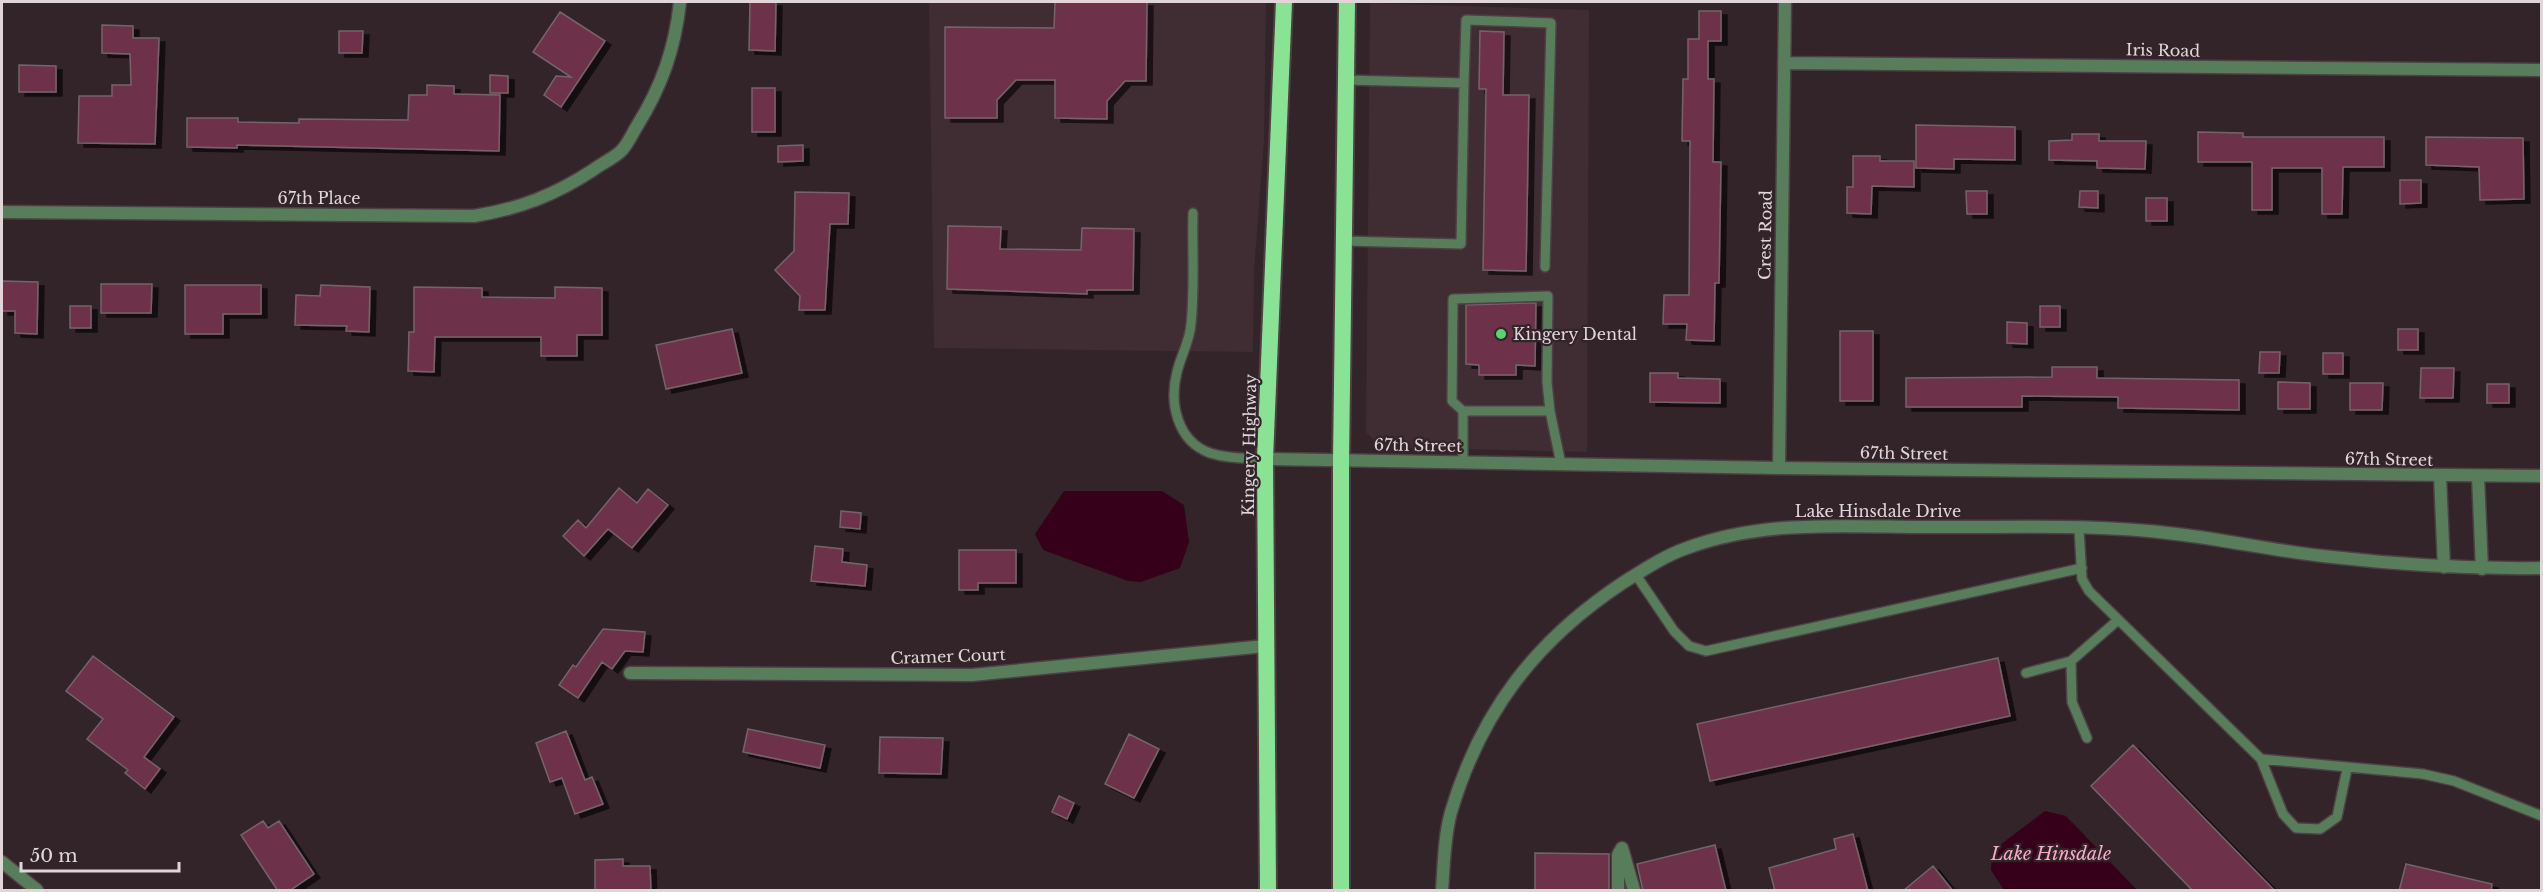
<svg xmlns="http://www.w3.org/2000/svg" width="2543" height="892" viewBox="0 0 2543 892" font-family="'Libre Baskerville',serif">
<defs>
<filter id="shadow"><feDropShadow dx="6" dy="4" stdDeviation="0" flood-color="#0009"/></filter>
</defs>
<rect width="100%" height="100%" fill="#322429"/>
<path fill="#402c33" d="M929,2H1266L1264,140L1254,272L1253,352L934,348Z
M1370,3L1589,10L1587,452L1411,448L1379,445L1366,432Z"/>
<path fill="#36001b" d="M1064,491H1162L1184,505L1189,542L1180,568L1141,582L1128,581L1043,550L1035,534Z
M2045,811L2066,816L2137,890H2004L1991,870L1992,851Z"/>
<path fill="#6d324a" stroke="#75646a" stroke-width="1.5" filter="url(#shadow)" d="M750,2H776L775,51L749,50Z
M1055,2H1147L1146,81H1125L1107,101V119L1055,118V80H1016L997,100V118H945V27L1054,28Z
M1699,11H1721V41H1708V79H1714L1713,162H1721L1719,283H1715L1714,341L1686,340L1687,324H1663L1664,295H1689L1690,141H1682L1683,79H1688V39H1699Z
M560,12L605,41L561,107L544,95L556,76L571,77L533,52Z
M102,25L133,26V38H159L155,144L78,143L79,96H112V85H131L130,54L102,53Z
M339,31H363L362,53H339Z
M1480,31L1504,32L1503,95H1529L1526,271L1483,270L1486,89H1479Z
M19,65L56,66V92H19Z
M490,75L508,76V93H490Z
M427,85L454,86V94L500,95L499,151L237,145V148L187,147V118H238V122L299,123V119L408,120L409,95H427Z
M752,88H775V132H752Z
M1916,125L2015,127V160L1954,159V169L1916,168Z
M2198,132L2243,133V137H2384V167H2343L2342,214H2322V168H2272V210H2252V162H2198Z
M2072,134H2099V141H2146L2145,169L2097,168V161L2049,160V141L2072,140Z
M2426,137L2523,138L2524,199L2480,200L2479,167L2426,165Z
M803,145V161L778,162V146Z
M1853,156H1880V161H1914V187L1872,186L1871,214L1847,213V187H1853Z
M2400,180H2421V203L2400,204Z
M1966,191H1987V214H1967Z
M2080,191H2098V208L2079,207Z
M795,192L849,193L848,224H830L825,310H799L800,296L775,270L794,251Z
M2146,198H2167V221H2146Z
M948,226L1001,227L1000,249L1081,250L1082,228L1134,229L1133,290H1087V294L947,289Z
M2,281L38,282L37,334L15,333V311H2Z
M101,284H152L151,313H101Z
M185,285H261V314H223V334H185Z
M321,285L370,287L369,332L346,331L347,326L295,325L296,295L320,296Z
M414,287L482,288V297L555,298V287L602,288V335H577V356H541V337H435L434,372L408,371L409,332H414Z
M1529,303H1536L1535,366L1516,365V375H1479V365L1466,364V305Z
M70,306H91V328H70Z
M2040,306H2060V327H2040Z
M2007,322L2027,323V344L2007,343Z
M732,329L742,373L666,389L656,345Z
M2398,329H2418V350H2398Z
M1840,331H1873V401H1840Z
M2260,352H2280L2279,373H2259Z
M2323,353H2343V374H2323Z
M2052,367H2097V378L2239,380V410L2118,408V397L2022,396V407H1906V378L2052,377Z
M2421,368H2454L2453,398H2420Z
M1650,373H1678V378L1720,379V403L1650,402Z
M2278,382L2310,383V409H2278Z
M2350,383H2383L2382,410H2350Z
M2487,384H2509V403H2487Z
M619,488L637,503L648,489L668,505L632,548L608,529L584,556L563,536L578,520L586,528Z
M841,511L861,513L860,529L840,527Z
M815,546L843,549L842,562L867,565L865,586L811,581Z
M959,550H1016V583H978V590H959Z
M603,629L645,632L643,652L625,651L612,669L602,662L578,698L559,685L573,665L576,667Z
M93,656L174,717L144,757L160,769L145,789L125,773L128,770L87,739L103,719L66,691Z
M1998,658L2010,716L1710,781L1697,724Z
M748,729L825,745L820,768L743,752Z
M566,731L585,780L592,777L603,804L575,814L562,778L550,782L536,743Z
M1129,734L1159,749L1134,798L1105,784Z
M880,737L943,738L941,774L879,773Z
M2133,745L2275,891H2193L2091,786Z
M1059,796L1074,803L1067,819L1052,812Z
M263,821L268,828L279,821L314,874L289,891H278L241,835Z
M1853,834L1868,891H1775L1769,868L1836,849L1834,839Z
M1715,845L1726,891H1643L1637,864Z
M1535,853L1609,854V891H1535Z
M623,859V866H650L651,891H595V860Z
M2406,864L2492,884L2491,891H2399Z
M1933,866L1953,891H1903Z"/>
<g fill="none" stroke-linecap="round" stroke-linejoin="round">
<defs>
<path id="service" d="M1464,83L1466,20L1551,23L1545,267
M1193,213C1192,249 1195,287 1191,324C1190,341 1181,355 1177,372C1169,403 1177,441 1210,453C1228,459 1247,458 1265,459
M1344,241L1461,244L1464,83L1346,80
M1463,411L1452,401L1453,299L1548,296L1547,382L1550,411
M1463,463V411H1550L1561,464
M2079,529L2082,579L2089,591L2261,759L2423,774L2454,781L2542,816
M1636,575L1674,631L1689,646L1706,651L2082,568
M2071,661L2072,702L2087,738
M2026,673L2071,661L2118,620
M2261,759L2283,814L2296,828L2320,829L2337,817L2347,769"/>
<path id="minor" d="M1784,63L2542,70
M2,212L474,216C519,209 555,195 593,170C601,164 612,159 620,152C627,146 632,134 637,126C662,86 675,48 680,2
M1779,468L1785,2
M2440,476L2444,567
M2478,476L2482,569
M630,673L972,675L1265,646
M2,862L37,890
M1442,890C1444,865 1444,837 1451,812C1481,711 1536,640 1624,582C1643,570 1666,555 1687,548C1760,521 1838,526 1914,527C2001,528 2090,523 2176,534C2228,540 2280,552 2332,557C2402,565 2471,569 2542,568
M1618,890V855L1622,848L1634,890"/>
<path id="tertiary" d="M1265,459L1779,468L2542,476"/>
<path id="trunk" d="M1268,890L1265,459L1284,2
M1341,890V461L1347,2"/>
</defs>
<use href="#service" stroke="#4e4045" stroke-width="12"/>
<use href="#minor" stroke="#4e4045" stroke-width="15"/>
<use href="#tertiary" stroke="#4e4045" stroke-width="15"/>
<use href="#trunk" stroke="#4e4045" stroke-width="20"/>
<use href="#service" stroke="#577d5b" stroke-width="9"/>
<use href="#minor" stroke="#577d5b" stroke-width="12"/>
<use href="#tertiary" stroke="#577d5b" stroke-width="12"/>
<use href="#trunk" stroke="#8ae294" stroke-width="16"/>
</g>
<circle fill="#5ad56e" stroke="#322429" stroke-width="2" cx="1501" cy="334" r="6"/>
<g text-anchor="middle" stroke-width="4.5" stroke-linejoin="round" paint-order="stroke">
<g font-size="16" fill="#e0d6d9" stroke="#322429">
<text transform="translate(2163 50) rotate(1)" y="6">Iris Road</text>
<text x="319" y="204">67th Place</text>
<text transform="translate(1765 235) rotate(-89)" y="6">Crest Road</text>
<text transform="translate(1249 445) rotate(-89)" y="6">Kingery Highway</text>
<text transform="translate(1418 445) rotate(1)" y="6">67th Street</text>
<text transform="translate(1904 453) rotate(1)" y="6">67th Street</text>
<text transform="translate(2389 459) rotate(1)" y="6">67th Street</text>
<text x="1878" y="517">Lake Hinsdale Drive</text>
<text transform="translate(948 656) rotate(-2)" y="6">Cramer Court</text>
</g>
<g font-size="16" fill="#e0d6d9" stroke="#322429" text-anchor="start">
<text x="1513" y="340">Kingery Dental</text>
</g>
<g font-size="18" font-style="italic" fill="#f7abc6" stroke="#322429">
<text x="2051" y="860">Lake Hinsdale</text>
</g>
</g>
<rect width="2543" height="892" fill="none" stroke="#e0d6d9" stroke-width="6"/>
<path d="M21 862v9h158v-9" fill="none" stroke="#e0d6d9" stroke-width="3"/>
<text x="30" y="862" font-size="18" fill="#e0d6d9" stroke="#322429" stroke-width="4.5" paint-order="stroke">50 m</text>
</svg>
